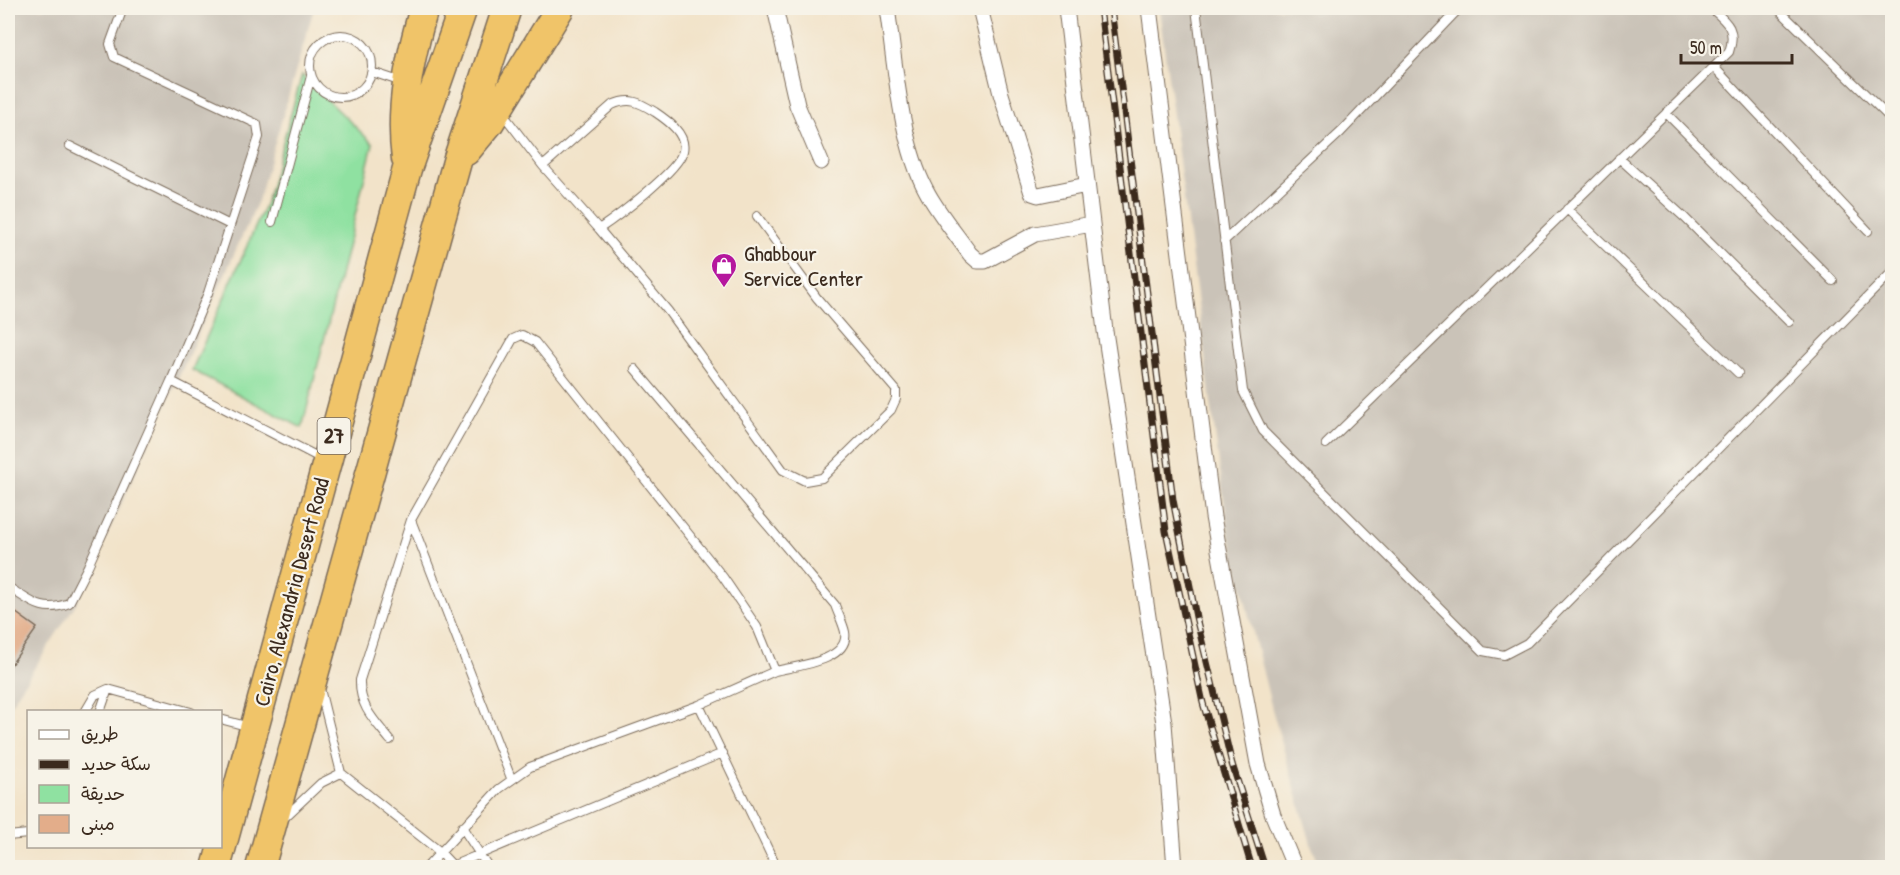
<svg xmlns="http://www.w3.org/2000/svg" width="1900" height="875" viewBox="0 0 1900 875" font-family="'Patrick Hand','Playpen Sans Arabic',sans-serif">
<rect width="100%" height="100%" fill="#f7f3e8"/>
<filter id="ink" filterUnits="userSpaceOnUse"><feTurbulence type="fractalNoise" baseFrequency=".0167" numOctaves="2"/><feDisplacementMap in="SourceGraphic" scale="12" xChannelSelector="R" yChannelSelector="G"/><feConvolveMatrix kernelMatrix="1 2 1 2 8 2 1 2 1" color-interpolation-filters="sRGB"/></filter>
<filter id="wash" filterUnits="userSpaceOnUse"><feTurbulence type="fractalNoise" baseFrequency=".008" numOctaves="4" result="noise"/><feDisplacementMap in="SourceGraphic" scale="24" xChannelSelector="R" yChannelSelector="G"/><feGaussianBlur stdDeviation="1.35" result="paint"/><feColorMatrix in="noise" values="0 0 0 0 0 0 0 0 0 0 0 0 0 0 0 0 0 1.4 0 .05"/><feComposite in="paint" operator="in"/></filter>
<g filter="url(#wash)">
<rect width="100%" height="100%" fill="#f2e3c9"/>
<path fill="#cac3b8" d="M8,8H314L258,201L77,602L8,709Z
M1159,8H1892V867H1321L1312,847L1272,709L1228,531Z"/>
<path fill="#8fe1a1" stroke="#658660" stroke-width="1.5" d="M302,75L373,144L302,428L192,370L266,203Z"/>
<g id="blocks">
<path fill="#e3ad8a" d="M8,607L37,628L8,669Z"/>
</g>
</g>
<g filter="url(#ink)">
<use href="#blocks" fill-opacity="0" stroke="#7b6b5a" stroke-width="1.5"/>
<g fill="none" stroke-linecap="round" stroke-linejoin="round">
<defs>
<path id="service" d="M123,8L110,44L114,57L257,124L259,137L208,293L171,381L322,459
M1196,8L1243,391L1263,431L1483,651L1504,655L1527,643L1892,272
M1443,8L1452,16L1460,8
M1777,8L1892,120
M310 66a31 31 0 1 1 62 0a31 31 0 1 1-62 0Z
M1714,67L1868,231
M372,72L402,82
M1666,113L1833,281
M503,114L543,166L599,229C617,217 679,170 683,151C687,134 667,120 655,112C639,102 630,97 612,105L543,166
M70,146L230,225
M1619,158L1685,218L1789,322
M1567,209L1738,373
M272,222L311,76
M599,229L668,311L783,470L805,481L822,478L891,410L896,399V390L817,298L757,216
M1224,241L1341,132L1452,16
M635,369L835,605C838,614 843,623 845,632C850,661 796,666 775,671
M1326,444L1729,52C1737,29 1727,22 1711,8
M8,587C31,601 42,614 69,603L88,566L171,381
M320,689L341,773L439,851L455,868
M699,705L777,868
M85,712L95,695L108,689L191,712
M100,712L108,689
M220,719L250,727
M390,740C374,720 359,706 360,680L411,520
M284,818L321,783L341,773
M462,827L489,868
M8,836L28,834
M454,865L723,753
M426,868L499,789L530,767L699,705L775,671L757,627L723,577L535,342L522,335L513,339L411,520L511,778"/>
<path id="minor" d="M775,8L797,105L821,162
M887,8C895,62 900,142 926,190C938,213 956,234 970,254L978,261H985L1035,234L1092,224
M980,8L1001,94L1032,193L1038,195L1087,185
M1066,8L1105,331L1164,723L1175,868
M1149,8L1213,517L1258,764L1273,815L1295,868"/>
<path id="motorway" d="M466,151L490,122L560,8
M406,159C399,107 410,57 424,8
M216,868L407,169L463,8
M260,868L458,158L507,8"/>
</defs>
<use href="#service" stroke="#7b6b5a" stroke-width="10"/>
<use href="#minor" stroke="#7b6b5a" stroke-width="17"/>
<use href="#motorway" stroke="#7b6b5a" stroke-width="31"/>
<use href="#service" stroke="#fff" stroke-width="8"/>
<use href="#minor" stroke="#fff" stroke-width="15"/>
<use href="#motorway" stroke="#f0c469" stroke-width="28"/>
<defs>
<path id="rail" d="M1100,8L1166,531L1203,703L1252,868
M1111,8L1173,500L1196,617L1232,764L1265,868"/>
</defs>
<use href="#rail" stroke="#3b2a1e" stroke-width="7"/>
<use href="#rail" stroke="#f7f3e8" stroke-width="4.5" stroke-dasharray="14" stroke-linecap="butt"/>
</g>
</g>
<defs>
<symbol id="shop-pin" viewBox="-11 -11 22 30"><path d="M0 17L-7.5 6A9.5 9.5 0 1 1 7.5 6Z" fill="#b5179e" stroke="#f7f3e8"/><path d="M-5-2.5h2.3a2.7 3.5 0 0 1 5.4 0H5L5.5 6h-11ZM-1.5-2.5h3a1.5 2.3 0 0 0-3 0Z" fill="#fff"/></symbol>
</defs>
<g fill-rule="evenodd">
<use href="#shop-pin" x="709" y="251" width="30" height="40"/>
</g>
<g text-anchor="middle" stroke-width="4.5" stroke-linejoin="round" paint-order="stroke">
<rect fill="#f7f3e8" stroke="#73665b" stroke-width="1.5" x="317.5" y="418" width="33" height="36" rx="4.5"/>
<g font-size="21" font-weight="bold" fill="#3b2a1e">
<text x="334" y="443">27</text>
</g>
<g font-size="22" fill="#3b2a1e" stroke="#f7f3e8" text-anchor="start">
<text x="744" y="261">Ghabbour<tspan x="744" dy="25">Service Center</tspan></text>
</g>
<g font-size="22" fill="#3b2a1e" stroke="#f7f3e8">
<text transform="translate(291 592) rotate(-75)" y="8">Cairo, Alexandria Desert Road</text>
</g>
</g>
<rect width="1900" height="875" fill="none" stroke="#f7f3e8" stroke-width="30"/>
<rect x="27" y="710" width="195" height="138" fill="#f7f3e8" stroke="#aca397" stroke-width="1.5"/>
<rect x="39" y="730" width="30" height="9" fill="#ffffff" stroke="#aca397" stroke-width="1.5"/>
<text x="81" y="740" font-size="18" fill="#3b2a1e">طريق</text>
<rect x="39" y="760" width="30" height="9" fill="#3b2a1e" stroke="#aca397" stroke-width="1.5"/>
<text x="81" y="770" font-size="18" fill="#3b2a1e">سكة حديد</text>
<rect x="39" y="785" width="30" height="18" fill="#8fe1a1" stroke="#aca397" stroke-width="1.5"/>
<text x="81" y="800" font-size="18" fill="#3b2a1e">حديقة</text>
<rect x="39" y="815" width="30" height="18" fill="#e3ad8a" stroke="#aca397" stroke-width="1.5"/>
<text x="81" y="830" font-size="18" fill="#3b2a1e">مبنى</text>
<path d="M1681 54v9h111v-9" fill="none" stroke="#3b2a1e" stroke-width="3"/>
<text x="1690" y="54" font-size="18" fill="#3b2a1e" stroke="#f7f3e8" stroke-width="4.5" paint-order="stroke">50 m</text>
</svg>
